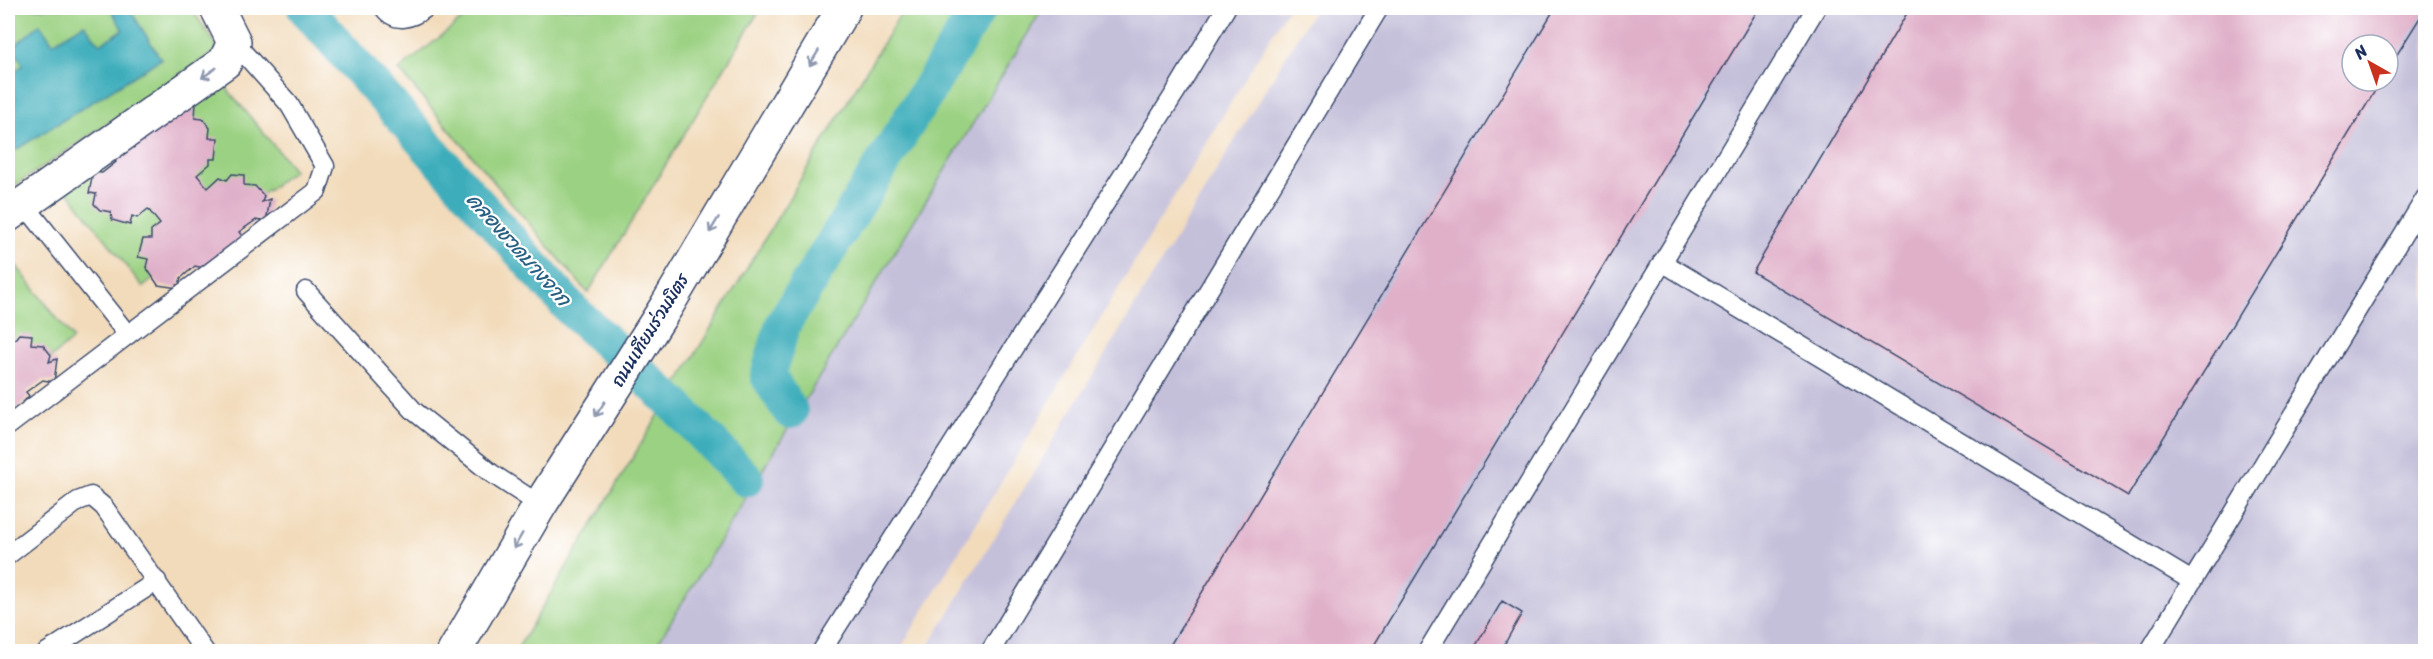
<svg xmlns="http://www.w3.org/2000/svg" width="2433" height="659" viewBox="0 0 2433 659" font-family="Sriracha,'Playpen Sans Thai',sans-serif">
<rect width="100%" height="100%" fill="#fff"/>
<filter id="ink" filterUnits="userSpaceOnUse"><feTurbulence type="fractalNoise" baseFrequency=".0167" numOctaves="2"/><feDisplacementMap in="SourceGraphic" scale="12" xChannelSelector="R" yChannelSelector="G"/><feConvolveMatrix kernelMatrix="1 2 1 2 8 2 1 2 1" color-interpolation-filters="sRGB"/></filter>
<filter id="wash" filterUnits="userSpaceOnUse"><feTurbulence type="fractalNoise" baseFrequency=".008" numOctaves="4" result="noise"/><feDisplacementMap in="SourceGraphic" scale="24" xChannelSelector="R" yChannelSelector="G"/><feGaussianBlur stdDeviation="1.35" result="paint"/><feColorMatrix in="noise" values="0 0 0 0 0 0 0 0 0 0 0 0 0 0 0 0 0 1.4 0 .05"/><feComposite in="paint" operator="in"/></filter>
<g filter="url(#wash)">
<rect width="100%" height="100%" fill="#f2dbbb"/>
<path fill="#c5c0da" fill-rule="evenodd" d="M1043,8H1288L899,651L653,652Z
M1315,8H2425V651L925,652ZM2352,45H2388V81H2352Z"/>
<path fill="#9bd182" stroke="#5b8070" stroke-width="1.5" d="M8,8H191L219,49L8,190Z
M476,8H761L588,293L399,70Z
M904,8H1043L653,651H516Z
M219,79L294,170L143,287L66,189Z
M8,255L73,339L8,395Z"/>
<path fill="#3eadbb" stroke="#2c6e8c" stroke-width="1.5" d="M110,8H129L161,59L8,155V76L23,65L13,47L40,24L53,43L84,24L100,44L123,30Z"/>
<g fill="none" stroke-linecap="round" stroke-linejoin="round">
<path stroke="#3eadbb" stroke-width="36" d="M305,8L572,310L676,406L746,479
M790,411L768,376L783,324L979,8"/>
</g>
<g id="blocks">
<path fill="#e0b0c9" d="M1555,8H1759L1370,652H1166Z
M1910,8H2426L2388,69V45H2352V81H2381L2128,496L1753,272Z
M196,103L195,118L203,119L210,128L209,138H218L216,159H210V164L197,175L208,188L220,177L227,180L232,174L244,175V185L255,186L264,196L262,202L270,199L266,222L256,220L239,232L242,236L228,252L204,268L195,266L181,278L178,288L158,285L146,267L148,259L138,257L143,239H151V231L160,224L148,209L137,218L132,216L130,225L112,220L111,212L100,210L94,204L96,194L89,193L93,172L102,173L116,162L112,156L156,122L161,128Z
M19,334L32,335L31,344L43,345L51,355L49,362L57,359L54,382L43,380L26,392L29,396L8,418V338L15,339Z
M1502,601L1522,613L1500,652H1472Z"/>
</g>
</g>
<g filter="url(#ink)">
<use href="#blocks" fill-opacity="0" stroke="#3b496c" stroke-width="1.5"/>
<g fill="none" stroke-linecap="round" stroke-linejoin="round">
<defs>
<path id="service" d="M384,8C396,24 412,18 426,8
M24,204L128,335
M1662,262L2192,581
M306,291L414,411L491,473L540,505
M8,426L317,191L325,166L289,104L234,42
M8,555L78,501L91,496L104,507L205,652
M47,652L157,581
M821,652L1175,93L1226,8
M990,652L1379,8
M1427,652L1816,8
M2149,652L2426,197"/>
<path id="minor" d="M8,215L225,62L234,42L217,8"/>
<path id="tertiary" d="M454,652L540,505L666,307L844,8"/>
</defs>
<use href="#service" stroke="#3b496c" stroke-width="21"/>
<use href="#minor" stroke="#3b496c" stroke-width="36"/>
<use href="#tertiary" stroke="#3b496c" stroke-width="36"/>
<use href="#service" stroke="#fff" stroke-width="18"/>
<use href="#minor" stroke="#fff" stroke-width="33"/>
<use href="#tertiary" stroke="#fff" stroke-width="33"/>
</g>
<defs><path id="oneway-shaft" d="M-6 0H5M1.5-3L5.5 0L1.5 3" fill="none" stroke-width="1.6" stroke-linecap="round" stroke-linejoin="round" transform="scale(1.5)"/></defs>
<g stroke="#8d97ae">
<use href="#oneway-shaft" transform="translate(814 58) rotate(121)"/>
<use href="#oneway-shaft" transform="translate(209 73) rotate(145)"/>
<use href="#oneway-shaft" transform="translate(714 225) rotate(121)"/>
<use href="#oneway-shaft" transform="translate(600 409) rotate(123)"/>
<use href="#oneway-shaft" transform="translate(518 541) rotate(120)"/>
</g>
</g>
<g text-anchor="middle" stroke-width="4.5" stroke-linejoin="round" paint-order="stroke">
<g font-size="18" fill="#1b2f5e" stroke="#fff">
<text transform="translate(650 330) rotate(-58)" y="6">ถนนเทียมร่วมมิตร</text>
</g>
<g font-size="20" font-style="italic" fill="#296183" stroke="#fff">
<text transform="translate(519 249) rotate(48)" y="7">คลองชวดบางจาก</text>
</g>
</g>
<rect width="2433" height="659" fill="none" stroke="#fff" stroke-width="30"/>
<g transform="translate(2370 63) rotate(320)"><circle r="28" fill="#ffffff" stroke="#a4acbf" stroke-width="1.5"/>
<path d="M0-4.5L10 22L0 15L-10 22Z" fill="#c8321e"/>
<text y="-9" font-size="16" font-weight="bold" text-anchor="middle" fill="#1b2f5e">N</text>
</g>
</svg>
